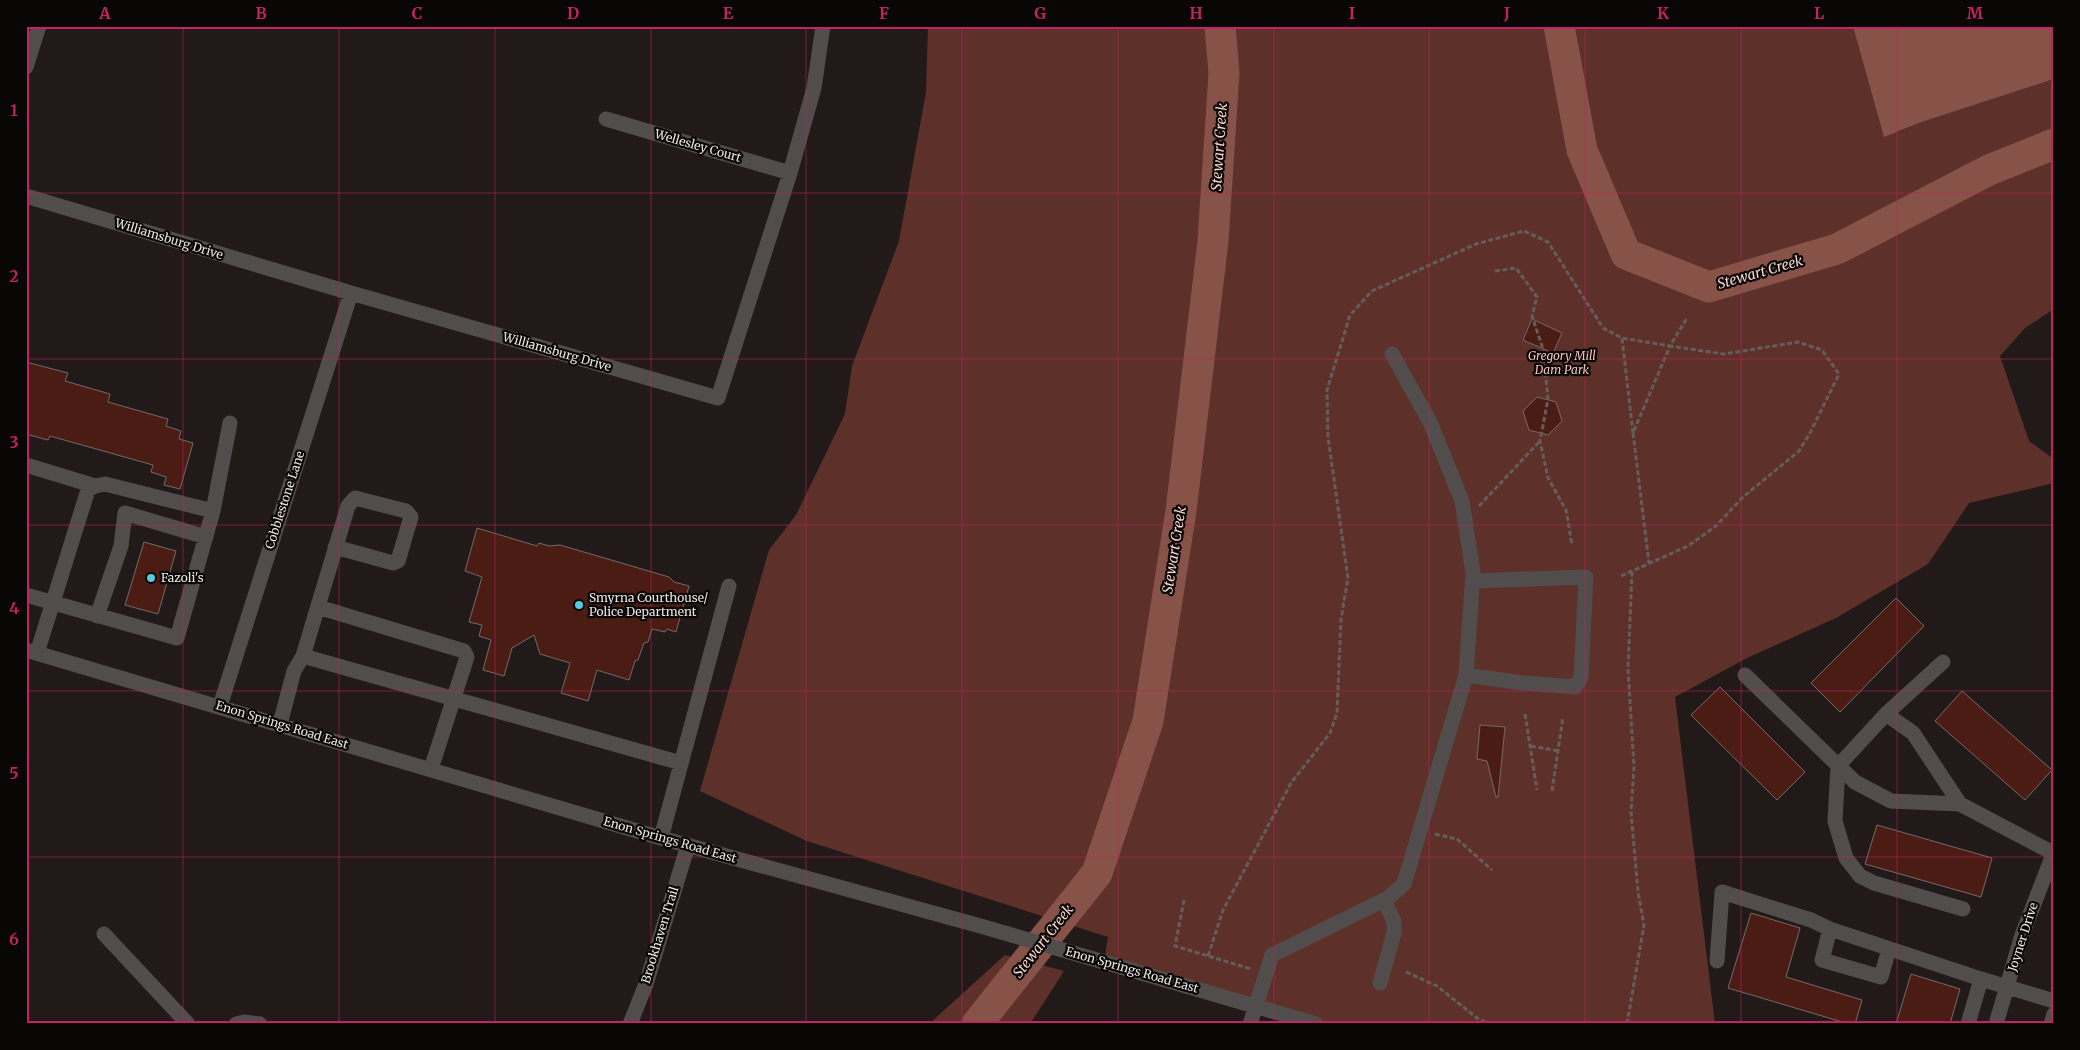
<svg xmlns="http://www.w3.org/2000/svg" width="2080" height="1050" viewBox="0 0 2080 1050" font-family="Merriweather,serif">
<rect width="100%" height="100%" fill="#221a19"/>
<path fill="#5d3129" d="M928,26H1859L1898,132L1922,122L2054,79V309L2025,328L2000,356L2029,441L2051,457L2054,456V483L1969,503L1928,564L1836,618L1747,658L1675,697L1715,1024H1316L1104,962L1108,937L807,841L700,791L769,550L796,515L845,414L852,366L899,241L926,92Z
M1005,955L1064,971L1030,1024H929Z"/>
<path fill="#875248" d="M1853,26H2054V79L1922,122L1884,137Z"/>
<g fill="none" stroke-linecap="round" stroke-linejoin="round">
<path stroke="#875248" stroke-width="31" d="M1559,26L1582,150L1626,254L1709,287L1837,249L1989,170L2054,144
M977,1024L1097,873L1148,721L1181,511L1213,241L1224,73L1220,26"/>
</g>
<path fill="#4b1c14" stroke="#746a68" d="M1532,319L1562,333L1553,353L1523,340Z
M26,362L68,373L65,381L110,394L108,402L168,419L166,426L181,431L179,439L193,443L180,489L164,485L166,477L151,472L153,465L50,436L48,440L26,434Z
M1537,397L1556,402L1562,421L1548,435L1529,430L1523,411Z
M477,528L537,546L539,543L549,546L560,545L669,577L674,582L689,586L676,632L667,629L665,632L652,629L648,642L644,643L638,660L635,661L629,680L597,670L588,701L561,693L570,663L540,654L534,635L512,648L504,676L483,670L491,640L479,636L482,625L469,622L482,577L465,571Z
M144,542L176,551L158,614L125,605Z
M1896,598L1924,626L1840,712L1811,683Z
M1720,687L1805,772L1777,800L1691,715Z
M1962,691L2052,770L2025,800L1935,721Z
M1480,725L1505,727L1498,797H1496L1487,761L1477,759Z
M1877,825L1992,858L1981,897L1865,864Z
M1751,913L1800,928L1786,977L1862,1000L1855,1024H1849L1728,988Z
M1911,974L1960,989L1950,1024H1896Z"/>
<g fill="none" stroke-linecap="round" stroke-linejoin="round">
<path stroke="#655d5c" stroke-width="3" stroke-dasharray="5 2.5" stroke-linecap="butt" d="M1495,271L1516,268L1537,297L1532,316L1543,349L1548,399L1540,441L1548,478L1566,510L1572,545
M1633,433L1649,563
M1479,506L1540,441
M1621,576L1688,546L1716,526L1743,497L1799,451L1810,433L1839,374L1822,350L1798,342L1724,354L1670,346L1687,318
M1525,714L1537,790
M1531,746L1558,751
M1552,791L1563,717
M1435,834L1457,839L1492,870
M1184,900L1175,946L1251,969
M1208,956L1223,910L1291,783L1330,733L1337,713L1341,619L1348,578L1328,437L1327,390L1350,315L1372,291L1476,244L1524,231L1548,242L1603,328L1622,338L1633,433L1670,346L1622,338
M1406,972L1437,986L1477,1018L1489,1024
M1627,1024L1644,925L1638,892L1631,812L1634,767L1628,669L1632,571"/>
<path stroke="#524d4d" stroke-width="15" d="M26,67L39,26
M606,119L790,173
M26,196L351,293L718,398L790,173L814,88L823,26
M26,465L95,486
M26,595L177,638L213,511
M318,607L464,651L467,657L431,769
M97,616L121,546L125,513L206,537
M26,650L661,838L984,927L1316,1024
M37,653L88,490L95,486L105,484L213,511L230,423
M303,656L348,506L355,498L406,511L411,517L398,561L393,563L335,547
M1943,662L1886,714L1913,733L1960,804
M1466,675L1523,683L1575,687L1581,678L1586,577L1473,581
M1745,675L1855,782L1891,801L1960,804L2053,853
M220,706L351,293
M1886,714L1838,766L1835,821L1846,858L1860,876L1874,883L1963,909
M280,724L294,671L303,656L681,763
M661,838L729,586
M1830,929L1822,960L1881,977L1889,949
M104,934L188,1024
M1717,961L1722,892L1811,920L1830,929L1981,979
M1380,983L1394,933V921L1384,900
M236,1024L244,1022L260,1024
M630,1024L646,984L688,845
M1250,1024L1272,955L1388,898L1404,884L1466,675L1473,572L1462,501L1430,422L1392,354
M1968,1024L1981,979L2054,1001
M1996,1024L2022,935L2054,852
M2051,1024L2054,1014"/>
</g>
<path fill="none" stroke="#c42262" stroke-width="1" stroke-opacity="0.55" d="M183,26V1024M339,26V1024M495,26V1024M651,26V1024M806,26V1024M962,26V1024M1118,26V1024M1274,26V1024M1429,26V1024M1585,26V1024M1741,26V1024M1897,26V1024M26,193H2054M26,359H2054M26,525H2054M26,691H2054M26,857H2054"/>
<g fill="#55cae0" stroke="#090606" stroke-width="2">
<circle cx="151" cy="578" r="5"/>
<circle cx="579" cy="605" r="5"/>
</g>
<g text-anchor="middle" stroke-width="4.5" stroke-linejoin="round" paint-order="stroke">
<g font-size="12" fill="#ece6e5" stroke="#090606">
<text transform="translate(698 146) rotate(16)" y="4">Wellesley Court</text>
<text transform="translate(169 239) rotate(17)" y="4">Williamsburg Drive</text>
<text transform="translate(557 352) rotate(16)" y="4">Williamsburg Drive</text>
<text transform="translate(285 500) rotate(-72)" y="4">Cobblestone Lane</text>
<text transform="translate(282 725) rotate(17)" y="4">Enon Springs Road East</text>
<text transform="translate(670 840) rotate(16)" y="4">Enon Springs Road East</text>
<text transform="translate(660 935) rotate(-73)" y="4">Brookhaven Trail</text>
<text transform="translate(2023 937) rotate(-72)" y="4">Joyner Drive</text>
<text transform="translate(1132 970) rotate(16)" y="4">Enon Springs Road East</text>
</g>
<g font-size="12" font-style="italic" fill="#f7c3b8" stroke="#090606">
<text x="1562" y="360">Gregory Mill<tspan x="1562" dy="14">Dam Park</tspan></text>
</g>
<g font-size="12" fill="#ece6e5" stroke="#090606" text-anchor="start">
<text x="161" y="582">Fazoli's</text>
<text x="589" y="602">Smyrna Courthouse/<tspan x="589" dy="14">Police Department</tspan></text>
</g>
<g font-size="14" font-style="italic" fill="#f8d5cd" stroke="#090606">
<text transform="translate(1219 147) rotate(-86)" y="5">Stewart Creek</text>
<text transform="translate(1760 272) rotate(-16)" y="5">Stewart Creek</text>
<text transform="translate(1174 550) rotate(-81)" y="5">Stewart Creek</text>
<text transform="translate(1043 941) rotate(-52)" y="5">Stewart Creek</text>
</g>
</g>
<rect width="2080" height="1050" fill="none" stroke="#090606" stroke-width="55"/>
<rect x="28" y="28" width="2024" height="994" fill="none" stroke="#c42262" stroke-width="2"/>
<g font-size="16" text-anchor="middle" font-weight="bold" fill="#c42262">
<text x="105" y="19">A</text>
<text x="261" y="19">B</text>
<text x="417" y="19">C</text>
<text x="573" y="19">D</text>
<text x="728" y="19">E</text>
<text x="884" y="19">F</text>
<text x="1040" y="19">G</text>
<text x="1196" y="19">H</text>
<text x="1352" y="19">I</text>
<text x="1507" y="19">J</text>
<text x="1663" y="19">K</text>
<text x="1819" y="19">L</text>
<text x="1975" y="19">M</text>
<text x="14" y="116">1</text>
<text x="14" y="282">2</text>
<text x="14" y="448">3</text>
<text x="14" y="614">4</text>
<text x="14" y="779">5</text>
<text x="14" y="945">6</text>
</g>
</svg>
